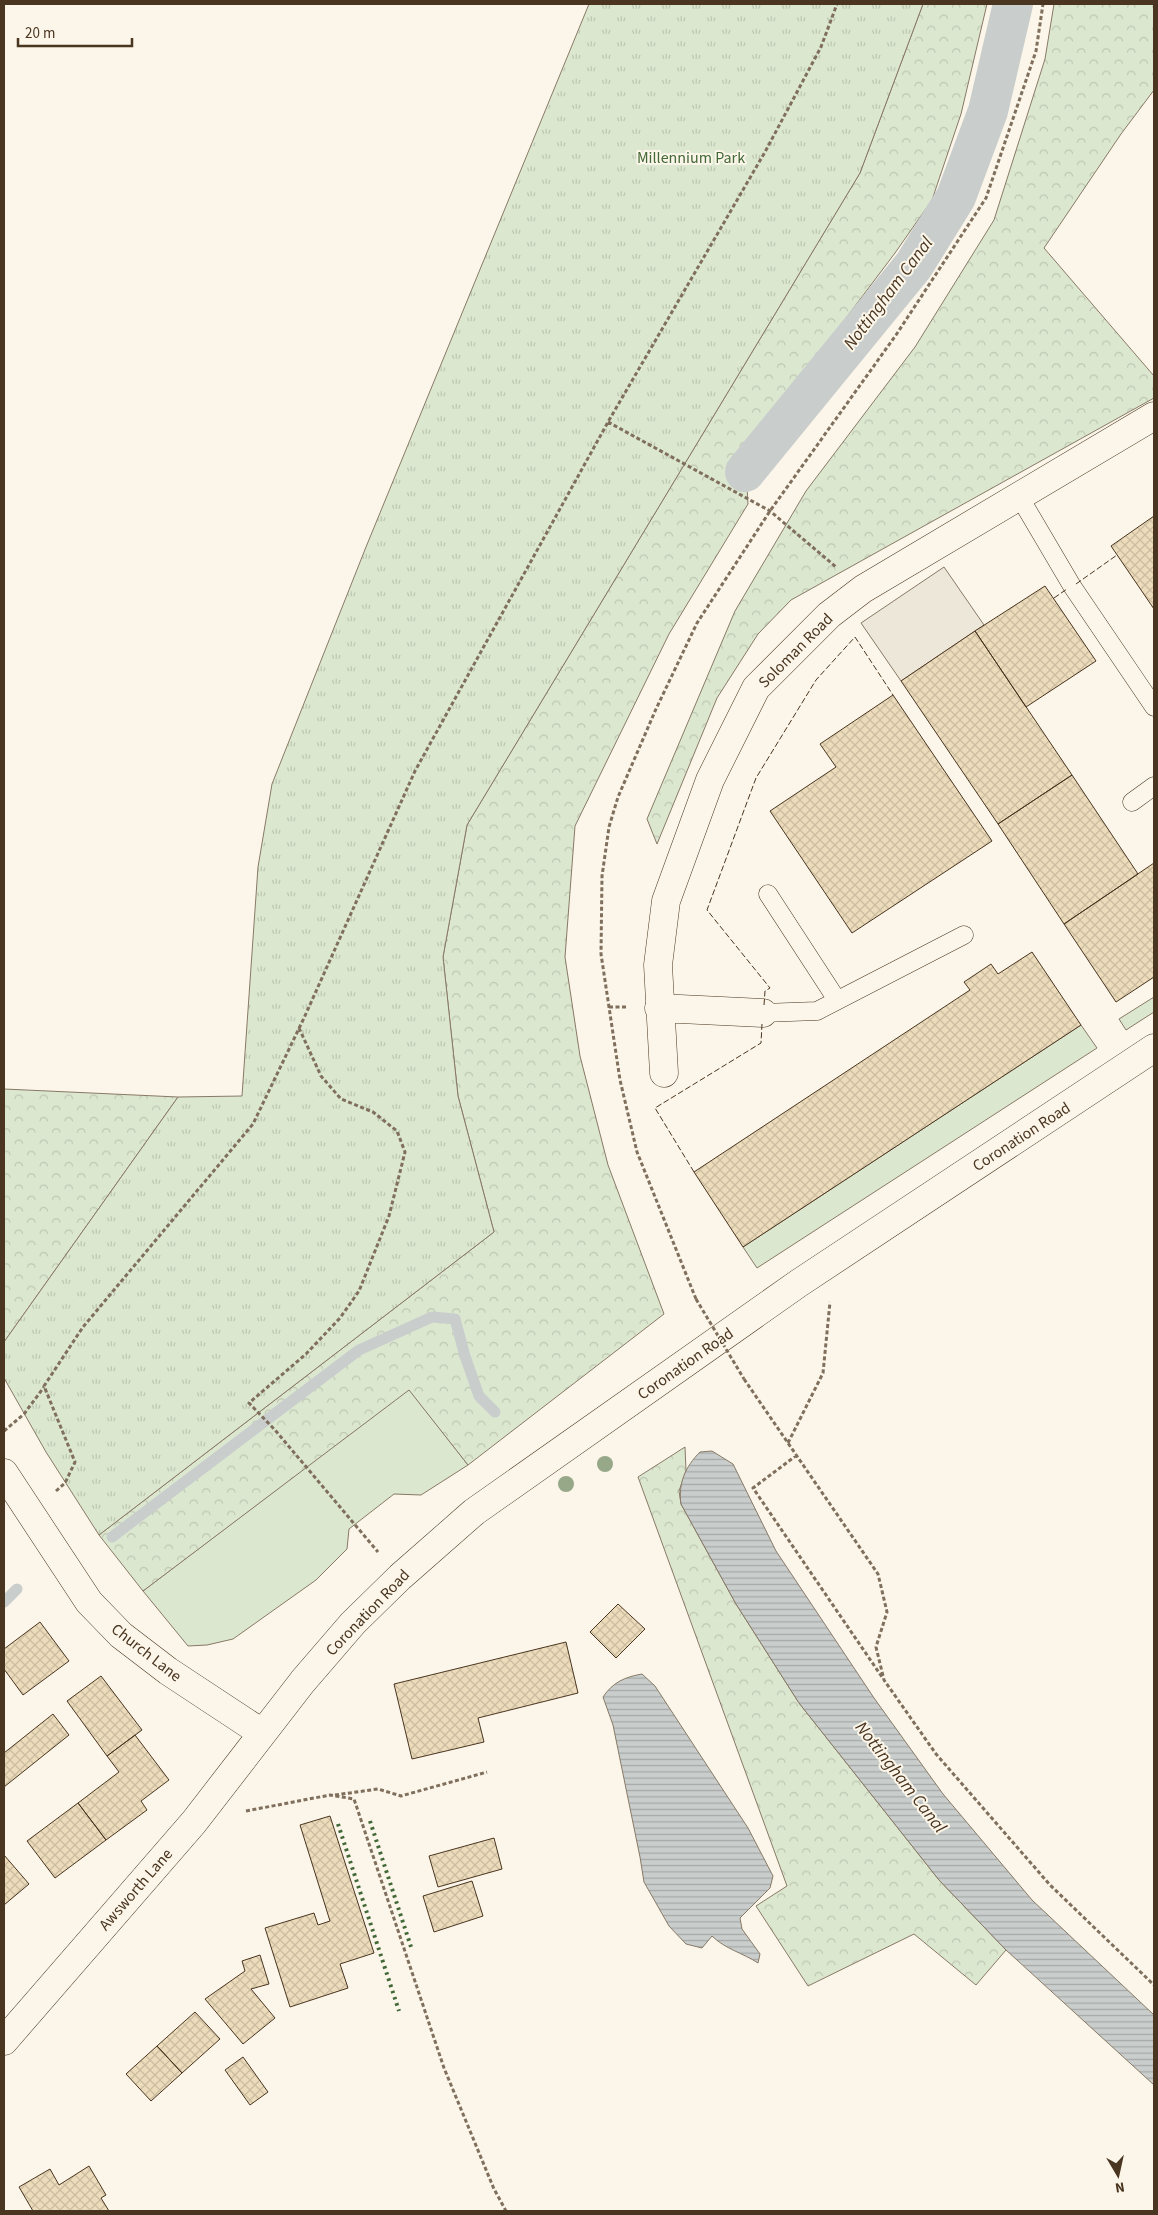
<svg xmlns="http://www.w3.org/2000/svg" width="1158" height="2215" viewBox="0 0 1158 2215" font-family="'Source Sans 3',sans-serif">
<defs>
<pattern id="forest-crowns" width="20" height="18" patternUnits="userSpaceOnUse" patternTransform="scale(1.25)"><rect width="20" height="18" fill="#dce7d0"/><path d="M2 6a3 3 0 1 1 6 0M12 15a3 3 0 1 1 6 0" fill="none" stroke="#bec7b2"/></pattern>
<pattern id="park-tufts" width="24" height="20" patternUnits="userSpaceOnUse" patternTransform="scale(1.25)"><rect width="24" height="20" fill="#dce7d0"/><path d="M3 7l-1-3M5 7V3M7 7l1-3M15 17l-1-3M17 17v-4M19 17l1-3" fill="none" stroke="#bec7b2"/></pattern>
<pattern id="water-rules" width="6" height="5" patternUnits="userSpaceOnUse" patternTransform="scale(1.25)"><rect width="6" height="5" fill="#c9cecd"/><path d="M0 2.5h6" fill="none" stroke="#a5a8a6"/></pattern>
<pattern id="building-cross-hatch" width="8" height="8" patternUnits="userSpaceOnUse" patternTransform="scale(1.25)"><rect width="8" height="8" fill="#ecdcbc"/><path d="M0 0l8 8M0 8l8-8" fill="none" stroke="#ccbda1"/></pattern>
</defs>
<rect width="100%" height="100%" fill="#fbf6e9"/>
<path fill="#dce7d0" stroke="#887966" d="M1154,997V1012L1126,1030L1119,1019Z
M1081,1025L1097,1048L757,1268L743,1247Z
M409,1389L468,1465L421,1495L394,1494L349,1529L347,1549L316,1580L233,1639L207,1645L188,1646L143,1591Z"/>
<path fill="url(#forest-crowns)" stroke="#887966" d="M923,4H987L961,114L932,200L895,253L745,452L748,504L669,634L575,826L565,957L580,1056L608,1165L664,1314L468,1465L409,1390L143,1591L99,1535L494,1232L458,1096L443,957L467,825L860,173Z
M1054,4H1154V90L1121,134L1044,248L1154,376V398L791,600L758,634L717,698L657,844L647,819L735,611L806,491L915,347L994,220L1045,59Z
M4,1089L178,1097L4,1342Z
M685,1447L686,1471L679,1491L681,1504L736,1604L799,1703L939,1880L1006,1950L976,1985L914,1934L808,1986L756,1906L787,1886L638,1477Z"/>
<path fill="url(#park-tufts)" stroke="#887966" d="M589,4H923L860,173L467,825L443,957L458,1096L494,1232L99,1535L46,1452L4,1378V1342L178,1097L242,1096L258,867L272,784L366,547Z"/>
<path fill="#ede7d9" stroke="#887966" d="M944,567L984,625L901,681L861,623Z"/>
<path fill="url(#water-rules)" stroke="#887966" d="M712,1451L733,1464L776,1551L874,1698L943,1794L1032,1900L1154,2015V2085L1006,1950L939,1880L799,1703L736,1604L681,1504C678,1484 685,1467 700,1452Z
M642,1674L655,1686L748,1828L773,1876L770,1888L740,1918L742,1929L760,1954L758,1963C743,1953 725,1949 712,1936L702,1948L686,1944L669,1926L644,1882L640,1857L613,1725L603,1697C613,1682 625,1677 642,1674Z"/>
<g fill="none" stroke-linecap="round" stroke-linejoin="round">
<path stroke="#c9cecd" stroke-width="11" d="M112,1537L359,1350L432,1317L455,1319L465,1356L479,1396L495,1412
M4,1602L17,1589"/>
<path stroke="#c9cecd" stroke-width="40" d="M745,472L914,265L956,197L988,111L1013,4"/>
</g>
<path fill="url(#building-cross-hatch)" stroke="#4a3520" d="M1154,516V609L1111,546Z
M1045,586L1096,661L1026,707L975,631Z
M975,631L1072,775L998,824L901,681Z
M893,695L992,841L852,933L770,811L836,767L820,744Z
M1072,775L1138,874L1064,924L998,824Z
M1154,863V977L1116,1002L1064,924Z
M1032,952L1081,1025L743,1247L694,1172L970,990L964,982L991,964L998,974Z
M618,1604L645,1629L616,1658L590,1632Z
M40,1622L69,1661L23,1695L4,1669V1649Z
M566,1642L578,1693L478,1718L484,1742L412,1759L394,1684Z
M101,1676L142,1730L107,1756L67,1701Z
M53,1714L69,1735L4,1787V1753Z
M135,1735L169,1780L141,1801L147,1810L106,1840L78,1803L119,1772L107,1756Z
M78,1803L106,1840L55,1878L27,1841Z
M330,1816L374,1953L340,1964L348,1988L290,2007L265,1928L314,1913L318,1925L330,1921L300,1825Z
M494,1838L502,1869L438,1887L429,1856Z
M4,1855L29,1884L4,1905Z
M472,1881L483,1916L434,1932L423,1896Z
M260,1955L269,1984L251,1989L275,2018L243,2044L205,1999L245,1971L242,1961Z
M195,2012L220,2039L182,2073L157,2046Z
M157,2046L182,2073L151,2101L126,2074Z
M243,2057L268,2092L250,2105L225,2070Z
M89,2166L106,2195L101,2198L109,2211H33L19,2187L50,2169L59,2185Z"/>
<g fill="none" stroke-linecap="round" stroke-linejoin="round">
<defs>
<path id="service" d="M1019,496L1072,586L1154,707
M1132,802L1154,786
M768,894L837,1000
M763,1013L817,1011L964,935"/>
<path id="minor" d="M659,1008L763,1013
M664,1073L658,965L666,901L710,780L756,688L829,615L863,589L1154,416"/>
<path id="tertiary" d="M4,1473L89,1602L121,1635L168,1671L262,1733
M4,2041L194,1822L303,1681L353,1623L400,1577L474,1512L799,1283L1154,1048"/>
</defs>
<use href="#service" stroke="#4a3520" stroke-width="19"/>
<use href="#minor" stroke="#4a3520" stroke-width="29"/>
<use href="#tertiary" stroke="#4a3520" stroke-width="29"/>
<path stroke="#7f6f5c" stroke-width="3" stroke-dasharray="4 2.5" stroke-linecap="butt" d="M608,422L770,511L836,567
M609,1007H626
M299,1028L321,1076L341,1099L373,1112L397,1131L405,1152L389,1216L359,1291L340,1318L306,1354L249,1403L275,1430L378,1552
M696,1299L637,1152L620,1080L601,954L602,876L609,827L618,797L656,709L697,623L770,511L896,335L986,198L1036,51L1043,4
M744,1379L878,1574L887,1612L876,1647L884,1680L936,1754L1050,1885L1154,1985
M4,1431L24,1414L44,1387
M788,1443L823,1373L830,1302
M797,1455L753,1488L882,1677
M56,1491L65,1483L75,1462L44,1386L83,1327L253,1124L304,1018L415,771L608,422L765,152L821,47L837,4
M335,1795L378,1789L401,1796L487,1772
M246,1811L330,1795L354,1799L444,2068L494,2189L506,2211"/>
<use href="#service" stroke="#fbf6e9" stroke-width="18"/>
<use href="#minor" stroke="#fbf6e9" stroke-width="28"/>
<use href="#tertiary" stroke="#fbf6e9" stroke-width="28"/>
<path stroke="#7f6f5c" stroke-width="3" stroke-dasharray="4 2.5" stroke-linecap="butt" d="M696,1299L744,1379"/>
<path stroke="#436837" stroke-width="4" stroke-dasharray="2.5 4" stroke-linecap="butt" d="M370,1821L412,1950
M338,1824L399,2011"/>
<path stroke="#4a3520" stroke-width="1" stroke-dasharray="6 2.5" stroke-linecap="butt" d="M1076,584L1117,555
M1054,598L1067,589
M764,1005L765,991L770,988L707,910L756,778L816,680L855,637L893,695
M694,1172L655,1108L761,1043L762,1024"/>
</g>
<g fill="#96a887">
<circle cx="605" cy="1464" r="8"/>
<circle cx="566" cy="1484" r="8"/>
</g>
<g text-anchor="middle" stroke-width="4" stroke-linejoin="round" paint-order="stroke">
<g font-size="16" fill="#436837" stroke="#fbf6e9">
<text x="691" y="163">Millennium Park</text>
</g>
<g font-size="16" fill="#4a3520" stroke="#fbf6e9">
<text transform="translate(795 650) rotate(-45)" y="6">Soloman Road</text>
<text transform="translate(1021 1136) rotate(-33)" y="6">Coronation Road</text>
<text transform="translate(685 1363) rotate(-35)" y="6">Coronation Road</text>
<text transform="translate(367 1612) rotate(-46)" y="6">Coronation Road</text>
<text transform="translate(147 1652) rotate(38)" y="6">Church Lane</text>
<text transform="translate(135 1889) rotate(-49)" y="6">Awsworth Lane</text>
</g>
<g font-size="18" font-style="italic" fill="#4a3520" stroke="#fbf6e9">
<text transform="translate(888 293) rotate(-53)" y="6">Nottingham Canal</text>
<text transform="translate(901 1777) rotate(52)" y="6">Nottingham Canal</text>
</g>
</g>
<rect width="1158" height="2215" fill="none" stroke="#4a3520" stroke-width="10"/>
<g transform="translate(1118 2175) rotate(171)" stroke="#fbf6e9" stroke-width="4" paint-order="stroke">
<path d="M0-4L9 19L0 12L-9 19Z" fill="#4a3520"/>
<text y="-8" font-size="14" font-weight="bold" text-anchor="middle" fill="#4a3520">N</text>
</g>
<path d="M18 38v8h114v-8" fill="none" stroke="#4a3520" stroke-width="2.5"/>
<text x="25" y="38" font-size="15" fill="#4a3520" stroke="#fbf6e9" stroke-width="4" paint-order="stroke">20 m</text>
</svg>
